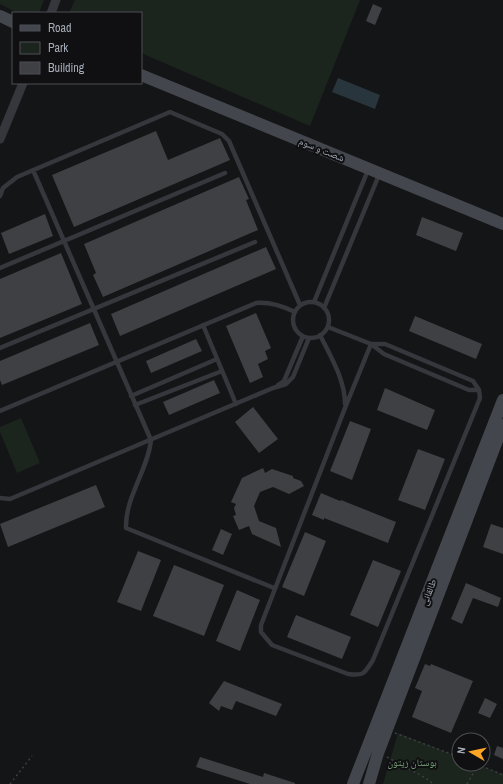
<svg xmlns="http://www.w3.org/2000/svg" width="503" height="784" viewBox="0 0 503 784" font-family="'Archivo Narrow','Noto Naskh Arabic',sans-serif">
<rect width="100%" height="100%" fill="#141517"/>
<path fill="#1c251d" d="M0,0H44L39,13H17L0,4Z
M75,0H360L310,126L141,53V13H69Z
M21,418L40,463L17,473L0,432V427Z
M398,733L459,757V764H477L503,774V784H383Z"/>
<path fill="#29353c" d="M338,78L380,95L375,109L332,92Z"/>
<path fill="#3e4044" d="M373,4L382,8L375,25L366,21Z
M156,131L168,160L220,138L230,160L74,227L52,175Z
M239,177L249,199L246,200L258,230L103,297L93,275L96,273L84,244Z
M45,214L53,236L9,254L1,233Z
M422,217L463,233L456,251L416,235Z
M266,247L276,269L120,336L111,314Z
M61,253L82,304L0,338V279Z
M256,313L271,348L265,351L268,359L258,364L263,377L250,383L226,326Z
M415,316L482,344L476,359L409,331Z
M90,323L99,345L2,385L0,380V361Z
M196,339L202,351L151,373L146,361Z
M214,380L220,393L169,415L163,402Z
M385,388L435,410L427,430L377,410Z
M253,407L278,439L259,453L235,422Z
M350,421L371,429L352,480L330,471Z
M418,449L445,459L425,510L398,500Z
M263,468L265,473L272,469L293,476V478L301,481L304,486L289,494L273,487L260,492L254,506L259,521L276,528L281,547L252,534L249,526L239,530L233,516L236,515L234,508L236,504L231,502L242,478Z
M96,485L105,507L8,547L0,524Z
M321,493L340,501L341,500L396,522L388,543L324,518V520L312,515Z
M491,524L503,528V554L483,547Z
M221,529L232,534L223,555L212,550Z
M305,532L326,541L304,596L282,587Z
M138,551L161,560L141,611L117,602Z
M373,560L401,571L378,627L350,615Z
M174,565L224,585L204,636L153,616Z
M466,583L501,598L498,607L473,598L462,624L451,619Z
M237,590L260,600L240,651L216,641Z
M296,615L351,637L342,659L287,637Z
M425,664L430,666L431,664L473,681L451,733L412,717L422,691L415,688Z
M224,681L282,704L276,716L236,701L232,710L221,706L219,711L209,703Z
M485,698L497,704L490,718L478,713Z
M497,746L503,748V759L494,755Z
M200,757L263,777L264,773L295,783V784H250L196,767Z"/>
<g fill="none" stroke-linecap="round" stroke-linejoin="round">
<path stroke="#3b3e43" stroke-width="1.5" stroke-dasharray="2 3" stroke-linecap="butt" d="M395,733L459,757
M387,757L422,776L434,784
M477,764L503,775
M10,784L32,756
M467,784L478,765"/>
<path stroke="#35373c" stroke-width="4.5" d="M33,170L151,440C148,470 125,497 126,528L274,588
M0,196L3,188L17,177L170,112L222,134L229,141L300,305
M0,268L225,173
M314,302L368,170
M293 320a18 18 0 1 1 36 0a18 18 0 1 1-36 0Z
M324,308L379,175
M203,325L236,404
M328,327L371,344L384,354L469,390H479
M320,335C331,357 345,380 345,404
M371,344H385L473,381L479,390L480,398L373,660C364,674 364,676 348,674L272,645L261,632V625L345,408Z
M0,348L255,242
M278,385L284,381L303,336
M131,396L217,359
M135,405L222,371
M0,411L256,303C271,302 282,306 295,312
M0,498L10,499L273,388L286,384L293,377L309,338"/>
<path stroke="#35373c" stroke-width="9" d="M51,13L56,0
M0,139L23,83"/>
<path stroke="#43464c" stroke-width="12" d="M0,16L13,22
M141,75L503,224
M353,784L503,400
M369,784L378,753L503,425"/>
</g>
<g text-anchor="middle" stroke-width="4" stroke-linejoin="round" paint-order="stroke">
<g font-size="10" fill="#a5acb8" stroke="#101012">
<text transform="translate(322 149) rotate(22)" y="4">شصت و سوم</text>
<text transform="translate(428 592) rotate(-69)" y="4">طالقانی</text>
</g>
<g font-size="10" fill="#7aa57a" stroke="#101012">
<text x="412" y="766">بوستان زیتون</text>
</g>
</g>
<rect x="12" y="12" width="130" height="72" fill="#101012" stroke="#4c4e54"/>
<rect x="20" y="25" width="20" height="6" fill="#43464c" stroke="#4c4e54"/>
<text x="48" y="32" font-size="12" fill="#a5acb8">Road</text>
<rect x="20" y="42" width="20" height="12" fill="#1c251d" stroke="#4c4e54"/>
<text x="48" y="52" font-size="12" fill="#a5acb8">Park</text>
<rect x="20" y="62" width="20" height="12" fill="#3e4044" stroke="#4c4e54"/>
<text x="48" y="72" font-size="12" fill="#a5acb8">Building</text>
<g transform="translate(471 752) rotate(279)"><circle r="19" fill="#101012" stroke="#4c4e54"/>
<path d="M0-3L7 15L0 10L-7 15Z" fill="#ffa524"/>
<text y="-6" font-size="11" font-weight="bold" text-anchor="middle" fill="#a5acb8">N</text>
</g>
</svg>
